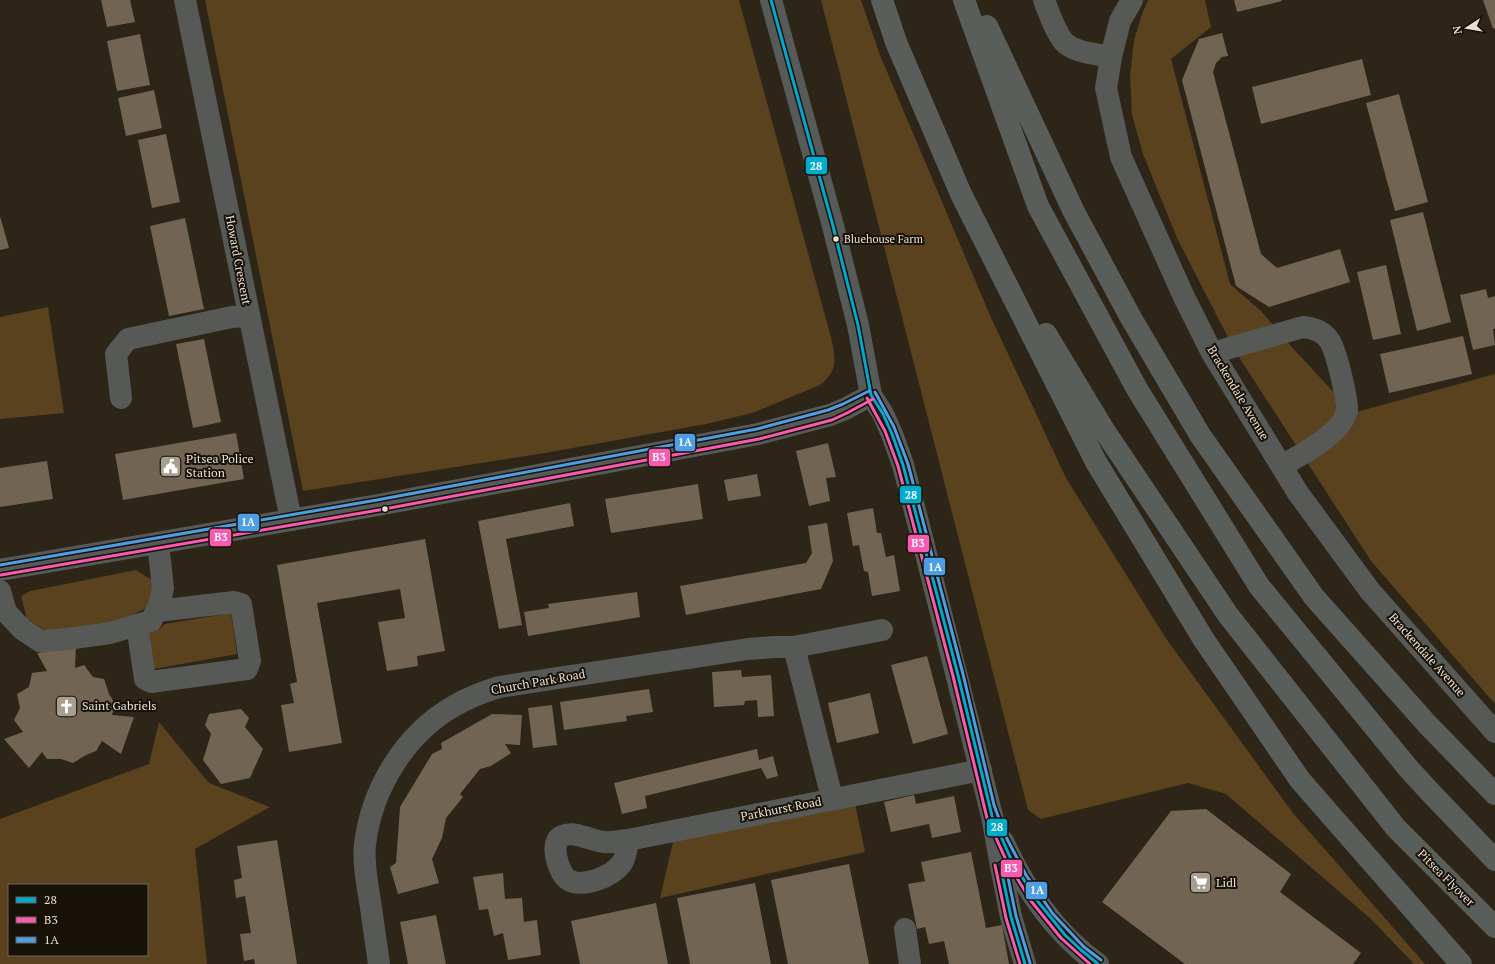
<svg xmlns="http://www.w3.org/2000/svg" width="1495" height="964" viewBox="0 0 1495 964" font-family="'PT Serif',serif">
<rect width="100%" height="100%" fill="#2d2518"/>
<path fill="#59421d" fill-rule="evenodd" d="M205,0H739L832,341C836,362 837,371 820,385L752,413L706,424L545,453L303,491Z
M821,0H861L880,55L989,313L1066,478L1165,637L1293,813L1425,964H1414L1371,919L1226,794L1188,783L1041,819L1028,810Z
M1148,0H1205L1211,27L1171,59L1230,284L1261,311L1290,345L1353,413L1495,374V704L1371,561L1235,351L1177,238L1143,154L1132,115L1130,77L1134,40L1142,14Z
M48,307L64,413L0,419V317Z
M136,570L158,584L151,605L126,619L48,632L27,619L21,596L30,591Z
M231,613L237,654L154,669L148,633L159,629L165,624Z
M159,722L209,783L270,807L195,849L207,964H0V819L149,764ZM9,885H147V955H9Z
M854,798L865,852L660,898L675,833Z"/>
<path fill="#716452" d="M101,0H130L135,22L107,27Z
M1234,0H1281L1282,1L1237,12Z
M1483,0H1495V28L1493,29Z
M1222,33L1228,56L1222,57L1216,63L1213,72L1261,254L1277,268L1340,249L1350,282L1269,307L1236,286L1182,80L1199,39Z
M140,34L150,85L117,91L107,41Z
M1362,59L1371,95L1261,124L1252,87Z
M154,90L162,128L126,136L118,98Z
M1399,94L1428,202L1395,211L1366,103Z
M166,134L180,202L152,208L138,140Z
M1423,212L1451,322L1417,331L1390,220Z
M0,216L9,248L0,250Z
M185,218L204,309L169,316L150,226Z
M1386,265L1401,334L1373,340L1357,272Z
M1486,289L1488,298L1495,296V329H1493L1495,345L1473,350L1460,295Z
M1463,336L1472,374L1389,393L1380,354Z
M204,339L221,422L193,428L176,344Z
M236,433L244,479L123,500L115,454Z
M828,443L836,477L826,478L830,501L809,506L796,451Z
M47,461L53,499L0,507V468Z
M757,474L761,496L728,501L724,480Z
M698,484L703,519L611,533L605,499Z
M570,503L574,526L506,539L522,625L499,629L478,521Z
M873,508L877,533H881L886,557L894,555L900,591L872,596L868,572L864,571L859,545L853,546L847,513Z
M827,523L833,561L821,589L686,615L680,586L806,563L812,553L808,526Z
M425,539L445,651L417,656L418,666L387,671L378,622L405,618L400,589L317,603L342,743L289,752L281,705L294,703L290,684L297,682L277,565Z
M637,592L640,617L528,636L524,612L549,608L548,604Z
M76,646L75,668L84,665L93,677L104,679L109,694L115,704L112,715L134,717L121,754L102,741L96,751L86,755L73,763L61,759H47L42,752L29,768L4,739L23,732L14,720L20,708L17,694L29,687L32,673L47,671L37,653Z
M927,656L948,734L913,744L891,665Z
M741,670L742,677L771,675L774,716L758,717L757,700L745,701L744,705L714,707L712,672Z
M649,689L653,712L626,716L627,721L564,730L560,702Z
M870,693L879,733L837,743L828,703Z
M552,705L557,745L533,748L528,708Z
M241,709L249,718L245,727L263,749L250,778L221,784L203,760L211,734L205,725L209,714Z
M492,714L522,715L520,745L505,744L511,753L491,766L480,769L460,794L463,797L446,818L442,838L432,859L439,883L398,894L390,867L396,863L400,807L432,754L442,749L441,743Z
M757,749L759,760L773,756L778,776L767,779L761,768L645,796L647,808L622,814L614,783Z
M914,795L916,804L954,796L961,832L932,838L929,824L891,832L884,802Z
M1206,809L1291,874L1280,892L1361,953L1353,964H1185L1102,902L1171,811Z
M277,840L297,964H255L254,959L244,961L240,934L251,933L245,896L236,898L234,880L242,878L237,846Z
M971,852L986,928L1002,925L1009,964H949L944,941L929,944L925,927L917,929L908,884L925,881L921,862Z
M849,864L869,964H788L771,880Z
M503,873L505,899L522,898L524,922L537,920L541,955L508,960L503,933L494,936L488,909L479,910L473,877Z
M755,883L771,964H690L677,898Z
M656,903L668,964H580L571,921Z
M436,915L446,964H408L400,922Z"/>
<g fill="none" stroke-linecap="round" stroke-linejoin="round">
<path stroke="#565956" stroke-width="22" d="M185,0L291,520
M1044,0C1048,11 1056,33 1064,42C1075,53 1097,54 1111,57
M1132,0L1120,21L1111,57L1106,88L1121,157L1184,297L1212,353L1298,493L1370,591L1495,732
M1212,353L1303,327C1313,328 1323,331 1329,340C1336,349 1348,401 1347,411C1346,414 1344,418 1343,420C1333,438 1300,455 1282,466
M121,398L116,354L128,339L232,317L249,316
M0,591L6,612L22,629L40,641L59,640L110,633L151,621L159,606L163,588L158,543
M137,625L145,679L151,682L247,669L250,661L241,604L234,602L157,611
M794,647L832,798
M628,840C621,840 612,843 604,842C590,841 576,830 562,836C549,841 558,872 567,879C581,889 612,877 622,863C626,857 627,847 628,840L981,770
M905,929L910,964
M379,964C376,943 373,922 370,901C367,883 363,862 365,844C372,788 405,734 454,706C469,697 483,692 499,687L748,649L774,647H794L882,630"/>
<path stroke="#565b59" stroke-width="22" d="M771,0L833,226L858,325L871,395L883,414L892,434L903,465L919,526L992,816L1001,866L1011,917L1025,964
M0,570L378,505L758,434L830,415L845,409L871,395
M1003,841C1024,888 1056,934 1098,964"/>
<path stroke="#595e5a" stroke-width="22" d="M882,0L896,42L961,194L1096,462L1204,640L1300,780L1461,964
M964,0L1038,206L1137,389L1259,586L1408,768L1430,792L1495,860
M987,26L1074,212L1131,318L1200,435L1314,597L1427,724L1495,794
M1046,334L1102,427L1228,615L1396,828L1495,927"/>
<defs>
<path id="bus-1" d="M771,0L833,226L858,325L871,395L883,414L892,434L903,465L958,675L992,816L1010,857L1035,898L1065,935L1081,950L1098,964
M1000,864L1011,917L1025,964"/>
<path id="bus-2" d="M867,398L885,431L898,466L953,676L987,818L1006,860L1031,901L1061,938L1090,964
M1,575L379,510L759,439L832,420L847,413L873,399
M995,865L1006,918L1020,964"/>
<path id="bus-3" d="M875,392L894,427L908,464L963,674L994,805L1005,835L1026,875L1053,914L1084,947L1101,960
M0,565L377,500L757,429L828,410L843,404L869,391
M1005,863L1016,916L1030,963"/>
</defs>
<use href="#bus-1" stroke="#181107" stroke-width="6"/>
<use href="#bus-2" stroke="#181107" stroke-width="6"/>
<use href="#bus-3" stroke="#181107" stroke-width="6"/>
<use href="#bus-1" stroke="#00a9ce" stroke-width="3"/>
<use href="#bus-2" stroke="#f75aaf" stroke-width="3"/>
<use href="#bus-3" stroke="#4d9ee5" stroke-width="3"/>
</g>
<defs>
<symbol id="civic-square" viewBox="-11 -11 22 22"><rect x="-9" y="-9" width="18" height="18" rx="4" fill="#a89f91" stroke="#181107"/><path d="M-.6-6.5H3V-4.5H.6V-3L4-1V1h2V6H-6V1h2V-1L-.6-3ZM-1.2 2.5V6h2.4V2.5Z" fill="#fff"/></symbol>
<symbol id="church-square" viewBox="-11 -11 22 22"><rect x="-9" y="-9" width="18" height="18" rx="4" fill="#a89f91" stroke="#181107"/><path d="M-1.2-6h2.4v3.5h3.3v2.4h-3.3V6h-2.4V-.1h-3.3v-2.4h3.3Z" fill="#fff"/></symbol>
<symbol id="supermarket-square" viewBox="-11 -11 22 22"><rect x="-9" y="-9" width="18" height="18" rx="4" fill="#a89f91" stroke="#181107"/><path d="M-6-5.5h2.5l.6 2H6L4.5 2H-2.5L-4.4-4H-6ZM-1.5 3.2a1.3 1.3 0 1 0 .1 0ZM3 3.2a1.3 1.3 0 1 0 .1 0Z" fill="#fff"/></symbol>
</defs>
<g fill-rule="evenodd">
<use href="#civic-square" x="158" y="454" width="25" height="25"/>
<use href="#church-square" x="54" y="694" width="25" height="25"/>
<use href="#supermarket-square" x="1188" y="870" width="25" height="25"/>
</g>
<g fill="#eae0d2" stroke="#181107" stroke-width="1.5">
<circle cx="836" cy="239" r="3.5"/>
<circle cx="385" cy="509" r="3.5"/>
</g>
<g text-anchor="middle" stroke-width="4" stroke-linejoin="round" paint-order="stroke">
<g font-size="11" fill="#eae0d2" stroke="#181107" text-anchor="start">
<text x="844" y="243">Bluehouse Farm</text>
</g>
<g font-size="12" fill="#eae0d2" stroke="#181107">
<text transform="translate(238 260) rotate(79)" y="4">Howard Crescent</text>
<text transform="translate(1238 393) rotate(59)" y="4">Brackendale Avenue</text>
<text transform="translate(1427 655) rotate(48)" y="4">Brackendale Avenue</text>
<text transform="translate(538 682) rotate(-10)" y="4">Church Park Road</text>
<text transform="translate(781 809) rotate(-11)" y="4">Parkhurst Road</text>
<text transform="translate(1446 878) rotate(45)" y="4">Pitsea Flyover</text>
</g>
<g font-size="12" fill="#eae0d2" stroke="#181107" text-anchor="start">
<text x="186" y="463">Pitsea Police<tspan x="186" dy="14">Station</tspan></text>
<text x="82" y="710">Saint Gabriels</text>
<text x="1216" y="887">Lidl</text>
</g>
</g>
<g stroke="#181107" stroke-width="1.5">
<rect x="805" y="156" width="23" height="19" rx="4" fill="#00a9ce"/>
<rect x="674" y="433" width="22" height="19" rx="4" fill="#4d9ee5"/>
<rect x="648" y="448" width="23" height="19" rx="4" fill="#f75aaf"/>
<rect x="899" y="485" width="23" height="19" rx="4" fill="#00a9ce"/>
<rect x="237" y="513" width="23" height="19" rx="4" fill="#4d9ee5"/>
<rect x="209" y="528" width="23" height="19" rx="4" fill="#f75aaf"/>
<rect x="907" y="534" width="23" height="19" rx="4" fill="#f75aaf"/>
<rect x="923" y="557" width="23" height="19" rx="4" fill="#4d9ee5"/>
<rect x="986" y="818" width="22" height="19" rx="4" fill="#00a9ce"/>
<rect x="1000" y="859" width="23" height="19" rx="4" fill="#f75aaf"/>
<rect x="1025" y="881" width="23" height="19" rx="4" fill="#4d9ee5"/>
</g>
<g font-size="11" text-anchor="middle" font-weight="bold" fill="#fff">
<text x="816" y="170">28</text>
<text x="685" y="446">1A</text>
<text x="659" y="461">B3</text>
<text x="911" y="499">28</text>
<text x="248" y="526">1A</text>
<text x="221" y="541">B3</text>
<text x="918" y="547">B3</text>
<text x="935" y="571">1A</text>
<text x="997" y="831">28</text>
<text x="1011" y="872">B3</text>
<text x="1037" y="894">1A</text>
</g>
<rect x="8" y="884" width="140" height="72" fill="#181107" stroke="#6c6458"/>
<rect x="16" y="897" width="20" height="6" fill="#00a9ce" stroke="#6c6458"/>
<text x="44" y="904" font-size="12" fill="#eae0d2">28</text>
<rect x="16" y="917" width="20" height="6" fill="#f75aaf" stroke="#6c6458"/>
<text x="44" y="924" font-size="12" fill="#eae0d2">B3</text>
<rect x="16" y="937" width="20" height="6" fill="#4d9ee5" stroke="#6c6458"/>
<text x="44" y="944" font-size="12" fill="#eae0d2">1A</text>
<g transform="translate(1467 28) rotate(258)" stroke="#181107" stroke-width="3" paint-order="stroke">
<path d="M0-3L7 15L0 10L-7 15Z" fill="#eae0d2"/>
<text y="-6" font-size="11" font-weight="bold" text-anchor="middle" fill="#eae0d2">N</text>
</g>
</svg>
